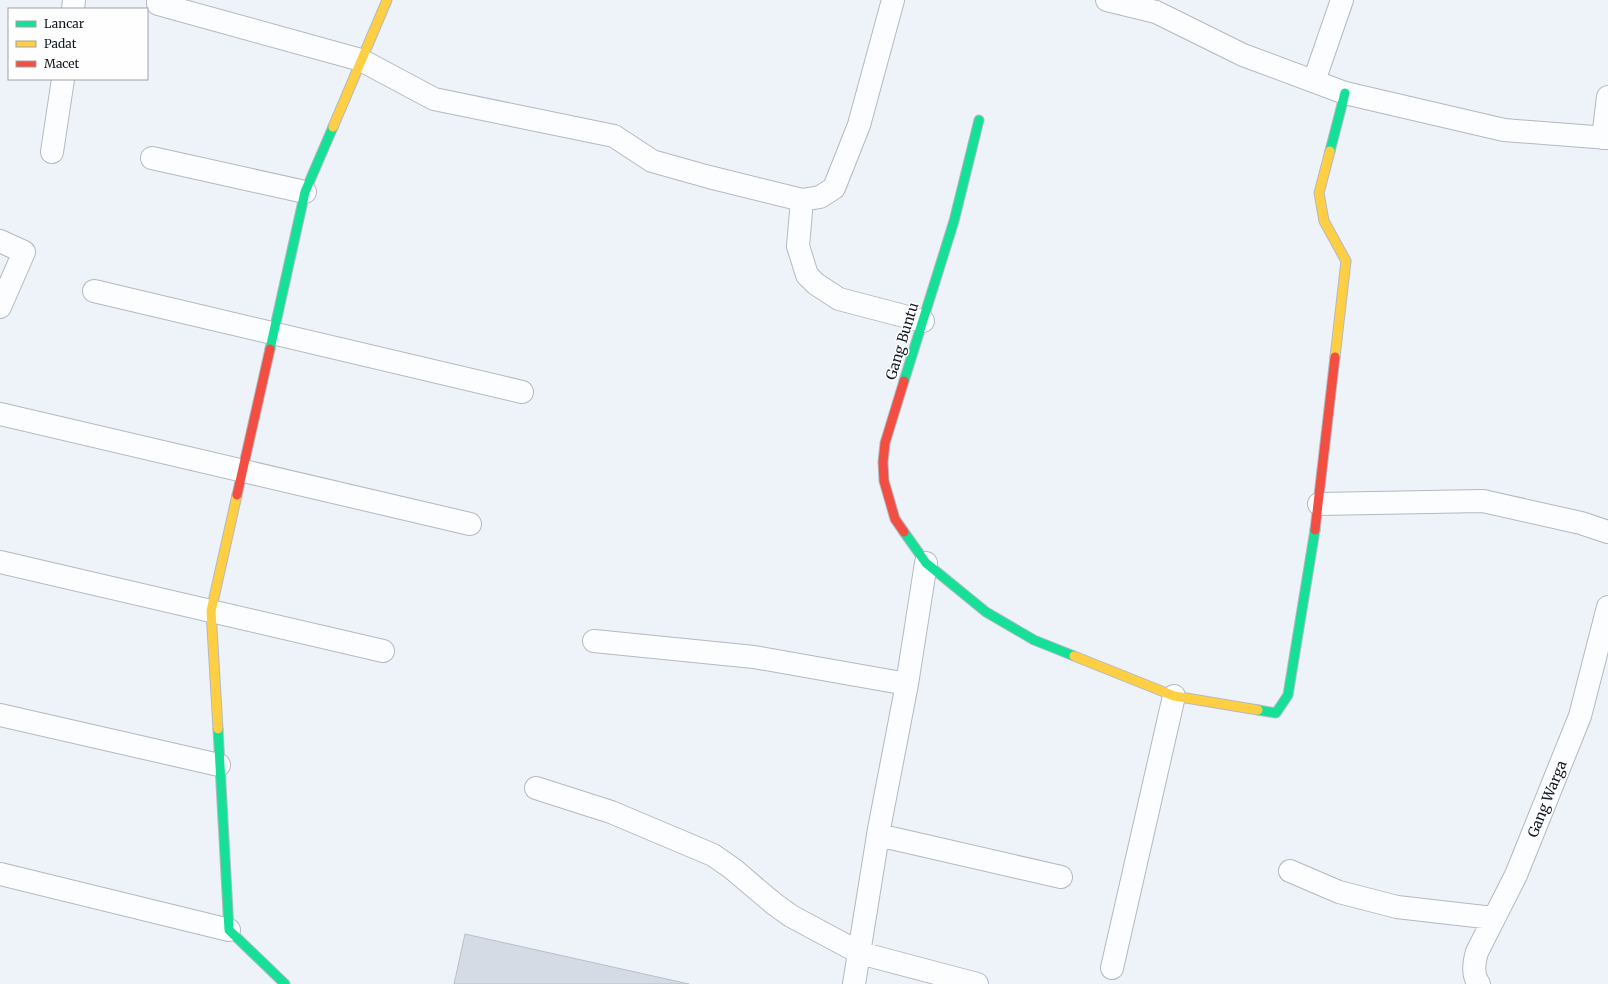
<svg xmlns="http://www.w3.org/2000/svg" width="1608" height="984" viewBox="0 0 1608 984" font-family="Merriweather,serif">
<rect width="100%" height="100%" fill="#eef3fa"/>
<path fill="#d4dbe4" stroke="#b9bfc8" d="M465,934L689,984H454Z"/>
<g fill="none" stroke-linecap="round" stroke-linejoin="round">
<defs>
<path id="street" d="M158,0V4L361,60L434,99L614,136L652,161L709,177L802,200L820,197L834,188L859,125L893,0
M1107,0L1156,12L1243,55L1345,93L1504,130L1608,138
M73,9L74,0
M1314,81L1342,0
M1603,138L1608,97
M52,152L63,79
M152,158L305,192
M802,200L798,246L807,275L816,284L839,299L923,321
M0,241L24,252L0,307
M94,291L522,392
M0,414L470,524
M1319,504L1483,501L1581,523L1608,532
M0,562L383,651
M594,641L754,657L907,684
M0,715L219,765
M536,788L611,812L713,855L733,869L773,903L791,916L860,953L977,984
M878,835L1061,877
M1290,871L1339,892L1397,907L1493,918
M0,874L229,930
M1112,968L1174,696
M854,984L879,829L907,684L926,563
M1479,984C1472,975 1474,962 1477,952L1516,875L1580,716L1608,607"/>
<path id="fast" d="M1330,151L1345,93
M270,349L305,192L333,127
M904,381L954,221L979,120
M904,532L926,563L986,612L1034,640L1074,656
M1258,710L1276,713L1288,695L1315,530
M218,729L229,930L285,984"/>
<path id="slow" d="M333,127L387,0
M1330,151L1319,193L1324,221L1346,261L1335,357
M1074,656L1174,696L1258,710
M218,729L211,611L237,495"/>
<path id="jam" d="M237,495L270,349
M1315,530L1335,357
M904,532L895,519L884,481L883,462L885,443L904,381"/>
</defs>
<use href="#street" stroke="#b3b9c1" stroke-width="24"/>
<use href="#fast" stroke="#b3b9c1" stroke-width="11"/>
<use href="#slow" stroke="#b3b9c1" stroke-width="11"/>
<use href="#jam" stroke="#b3b9c1" stroke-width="11"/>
<use href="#street" stroke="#fcfdfe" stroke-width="22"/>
<use href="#fast" stroke="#16e098" stroke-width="9"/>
<use href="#slow" stroke="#ffcf43" stroke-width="9"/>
<use href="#jam" stroke="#f24e42" stroke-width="9"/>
</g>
<g text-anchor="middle" stroke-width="3" stroke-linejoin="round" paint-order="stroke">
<g font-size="14" fill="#0f1721" stroke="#fefefe">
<text transform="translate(902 341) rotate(-73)" y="5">Gang Buntu</text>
<text transform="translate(1547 799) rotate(-68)" y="5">Gang Warga</text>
</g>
</g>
<rect x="8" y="8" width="140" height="72" fill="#fefefe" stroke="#9ea2a6"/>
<rect x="16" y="21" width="20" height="6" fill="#16e098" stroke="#9ea2a6"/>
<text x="44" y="28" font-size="12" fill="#0f1721">Lancar</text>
<rect x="16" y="41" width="20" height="6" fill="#ffcf43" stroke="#9ea2a6"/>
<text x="44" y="48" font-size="12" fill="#0f1721">Padat</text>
<rect x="16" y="61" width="20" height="6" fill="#f24e42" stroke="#9ea2a6"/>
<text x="44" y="68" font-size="12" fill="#0f1721">Macet</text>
</svg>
